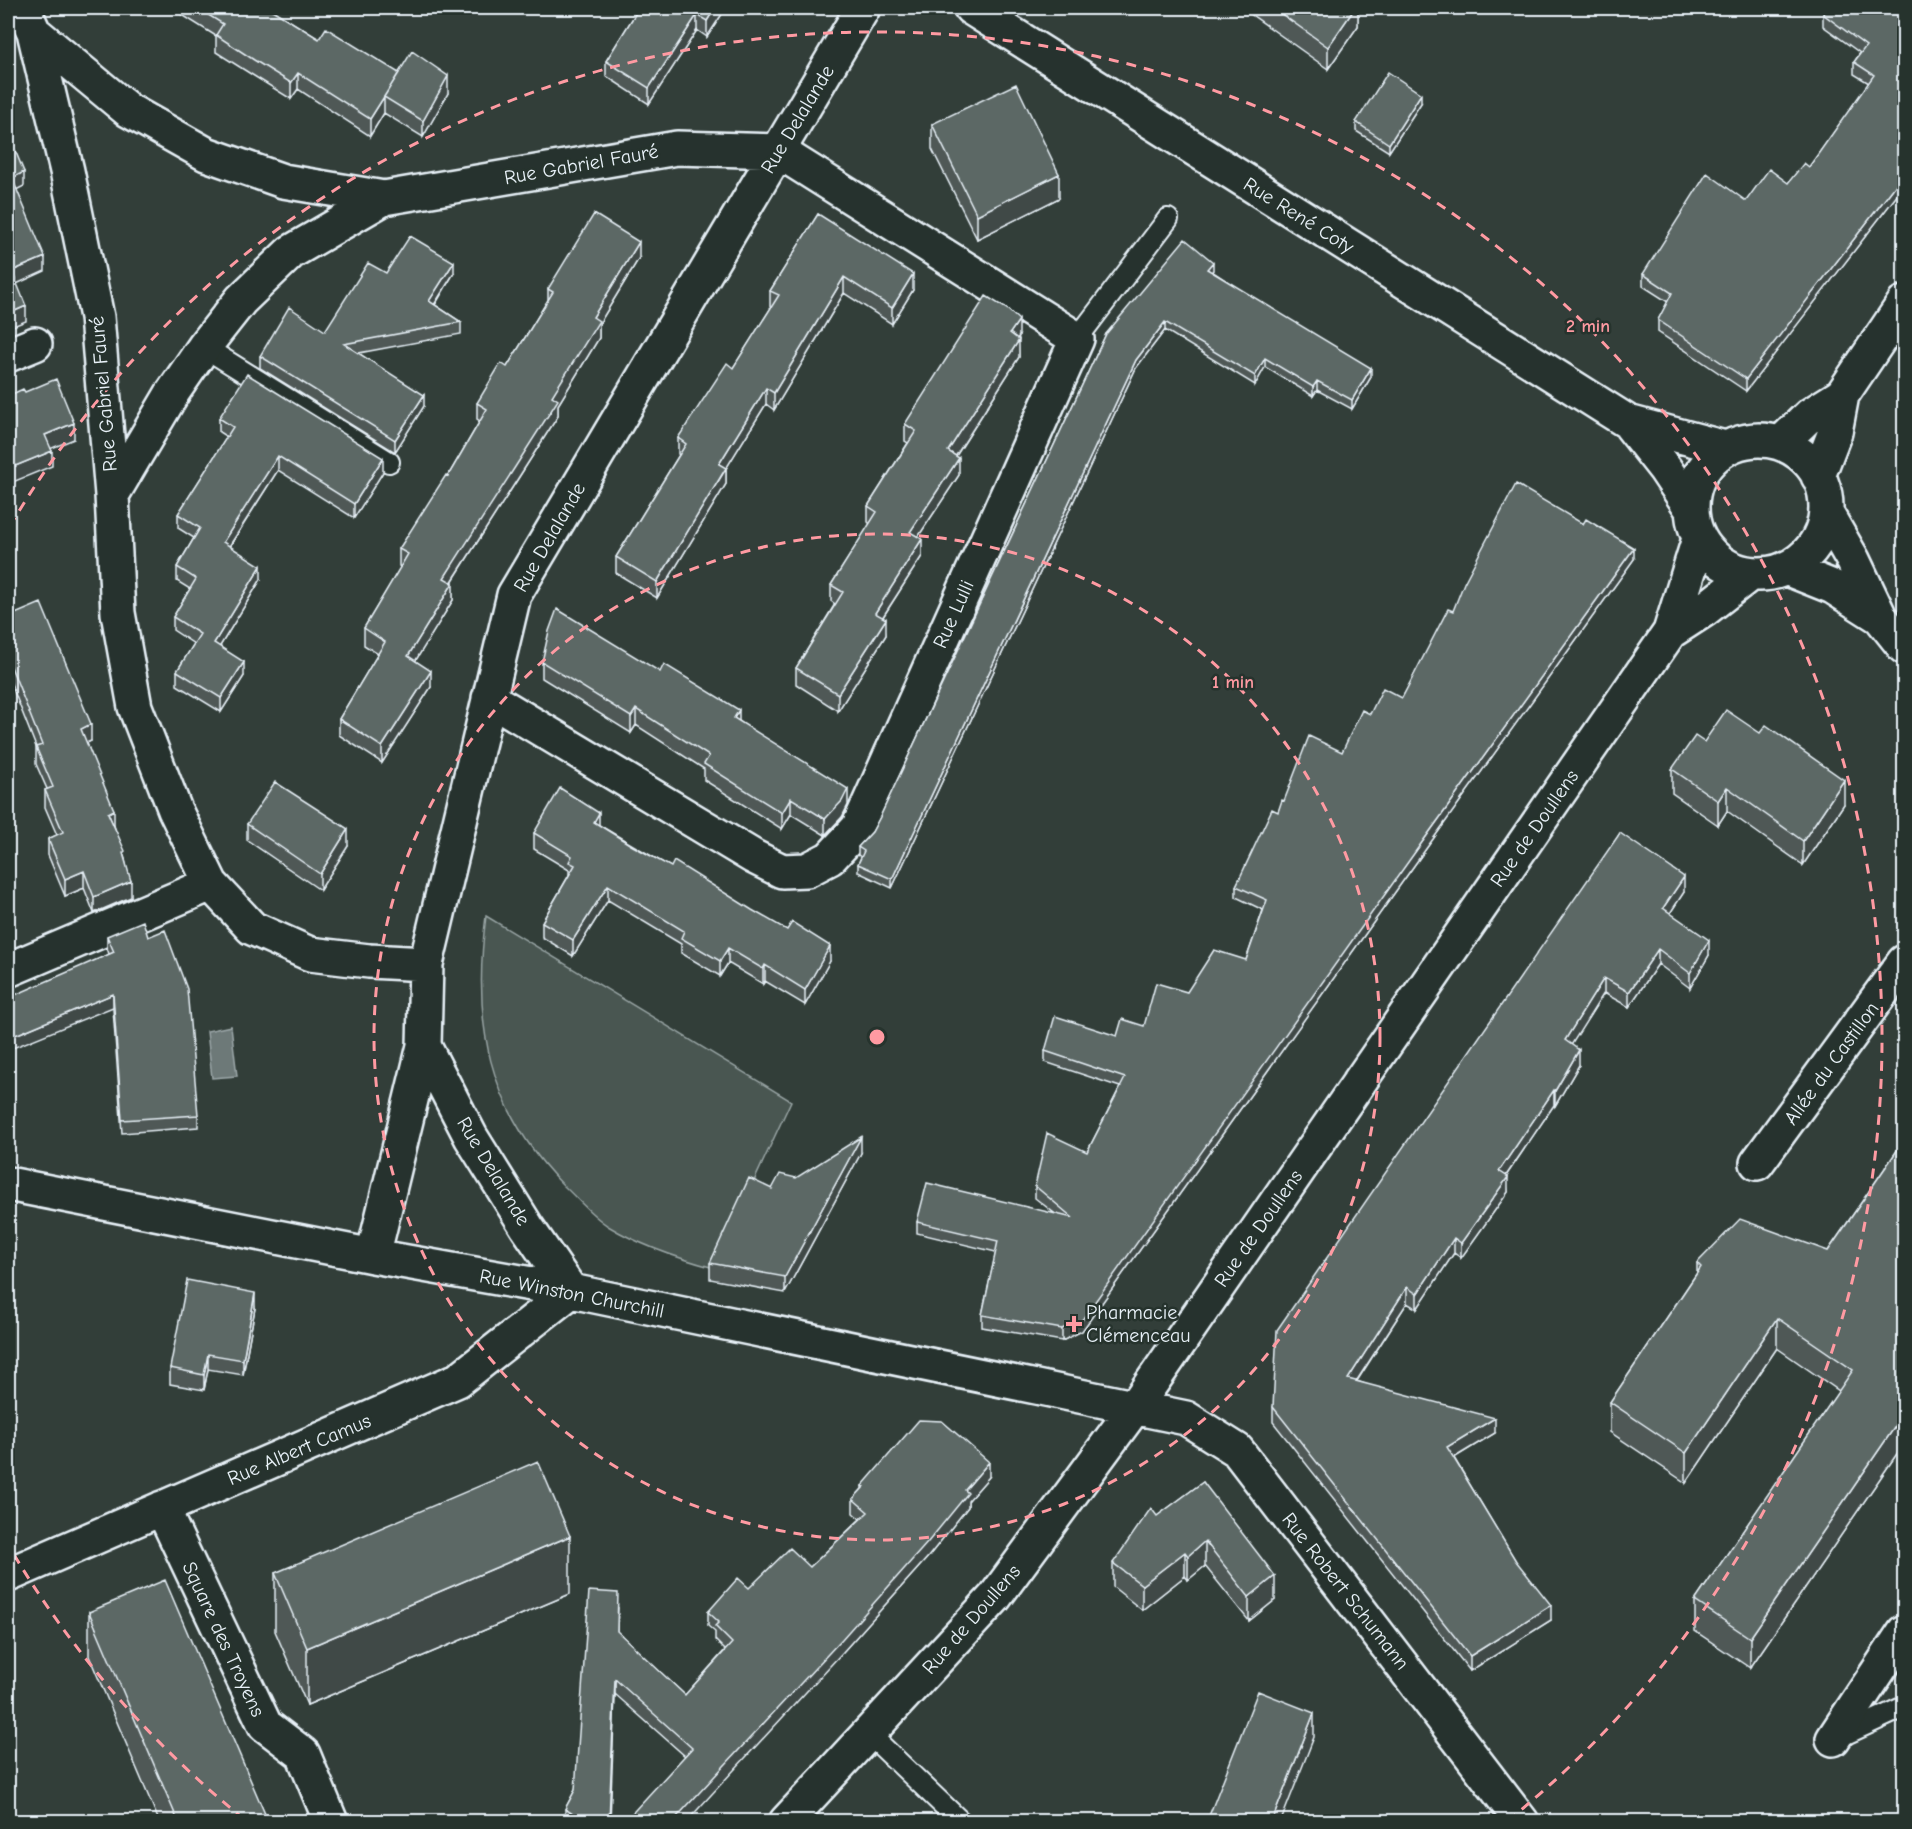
<svg xmlns="http://www.w3.org/2000/svg" width="1912" height="1829" viewBox="0 0 1912 1829" font-family="'Comic Neue',sans-serif">
<rect width="100%" height="100%" fill="#323e39"/>
<filter id="ink" filterUnits="userSpaceOnUse"><feTurbulence type="fractalNoise" baseFrequency=".0167" numOctaves="2"/><feDisplacementMap in="SourceGraphic" scale="12" xChannelSelector="R" yChannelSelector="G"/><feConvolveMatrix kernelMatrix="1 2 1 2 8 2 1 2 1" color-interpolation-filters="sRGB"/></filter>
<g filter="url(#ink)">
<path fill="#495651" stroke="#98a4a4" stroke-width="1.5" d="M486,916L791,1101L714,1268C677,1258 641,1246 608,1226C591,1215 578,1199 564,1186C487,1108 472,1021 486,916Z"/>
<path fill="#6d7978" stroke="#9ea9ab" stroke-width="1.5" d="M231,1026L237,1076L212,1078L207,1031Z"/>
<g fill="none" stroke-linecap="round" stroke-linejoin="round">
<defs>
<path id="service" d="M1077,339L1168,219
M204,347L389,462
M868,1733L961,1822
M1839,1737L1904,1707"/>
<path id="minor" d="M23,8L34,32L67,171L97,317L112,495L118,613L135,707L175,810L211,884L252,928L310,954L369,961L426,964
M971,8L1628,422L1725,448
M34,32L128,110L206,154L283,181L384,198L677,148L778,151L1077,339L858,828L830,858L807,870L782,871L754,857L489,698
M8,355L35,344
M1628,422L1665,469L1691,508
M1692 507a67 67 0 1 1 134 0a67 67 0 1 1-134 0Z
M1781,443L1810,415L1842,395
M1818,476L1835,432L1842,395L1904,303
M112,495L173,392L204,347L241,300L291,252L384,198
M1826,513L1853,560L1880,617L1904,647
M1788,569L1833,587L1880,617
M1670,632L1704,610L1750,574
M8,970L211,884
M424,1046L471,1137L527,1227L571,1291
M1757,1163L1904,962
M8,1184L373,1256L571,1291L1186,1418L1237,1450L1522,1822
M373,1256L424,1046L426,964L514,595L863,8
M162,1508L265,1725L303,1754L331,1822
M8,1575L458,1380L571,1291
M1833,1739L1904,1632
M786,1822L995,1597L1135,1407L1670,632L1699,539"/>
</defs>
<use href="#service" stroke="#e8f1f8" stroke-width="24"/>
<use href="#minor" stroke="#e8f1f8" stroke-width="38"/>
<use href="#service" stroke="#26332d" stroke-width="20"/>
<use href="#minor" stroke="#26332d" stroke-width="33"/>
</g>
<path fill="#4f5957" stroke="#e8f1f8" stroke-width="1.5" d="M171,8H269L319,39L399,73L448,93L423,137L384,113L370,136L298,89L291,99L254,76L216,52V36Z
M639,8H726L707,37L697,30L649,104L606,76V61Z
M1242,8H1358V26L1328,69Z
M1905,8V185L1746,391L1658,332V320L1668,302L1643,286V274L1746,201L1788,183L1809,167L1869,83L1854,74V62L1860,53L1823,26V14Z
M1421,103L1389,152L1356,131V122Z
M932,124L1059,198L977,239L932,149Z
M818,214L913,290L892,324L844,293L774,410L766,404L726,468V484L657,598L616,573V557L679,455L678,454V438L733,368L771,308L770,307V291Z
M639,258L599,324V338L558,405V416L452,582L453,600L415,661L431,687L382,763L339,735V719L378,654L364,645V628L401,567L399,566V549L448,476L480,421L477,419V403L507,367L548,300V289Z
M1213,270L1212,271L1371,377L1352,409L1317,390L1313,396L1265,367L1255,385L1165,330L1136,368L892,888L858,872V864L861,857L858,855V847L872,832L880,817L1106,334Z
M386,273H454L435,305L461,322V334L359,353L424,406L395,452L260,368V356L325,331Z
M1019,336L1018,339L1019,357L956,456L959,475L918,537L922,556L883,617L886,635L838,711L796,684V668L835,604L831,601V585L870,524L868,522V506L908,443L905,441V424Z
M219,418L383,472L354,518L278,470L230,546L261,579L220,646L244,676L221,712L177,685V671L194,644L173,630V617L190,589L177,581V567L194,538L178,528V514L227,437L219,432Z
M1634,559L1423,853L1082,1331L1062,1341L982,1327V1315L996,1252L917,1233V1222L1054,1213L1035,1198V1186L1087,1152L1120,1087L1045,1062V1051L1117,1036L1144,1026L1187,992L1246,960L1263,910L1236,897V886L1284,801L1342,752L1370,714L1402,698L1453,611Z
M8,617L91,741L87,743L125,859L131,897L94,913L84,888L65,896L48,855V839L57,835L45,807V790L47,789L36,764V747L8,676Z
M542,662L739,721L848,805L842,817L825,835L791,814L782,829L704,780V769L636,725L631,733L542,678Z
M1704,742L1844,804L1803,865L1727,811L1718,825L1672,793V769Z
M247,824L348,846L320,890L247,840Z
M599,825L830,961L805,1005L765,981L763,984L728,963L720,976L681,953V944L608,900L573,956L542,937V922L569,875V870L534,849V833Z
M1620,833L1684,892L1670,913L1709,955L1690,988L1658,964L1629,1007L1604,993L1571,1044L1579,1065L1555,1106L1554,1105L1506,1176L1508,1192L1461,1258L1454,1253L1417,1309L1407,1303L1357,1381L1495,1433L1454,1458L1551,1620L1470,1671L1273,1422V1407Z
M107,936L198,1115V1127L122,1133L109,954L107,948Z
M1905,1139V1442L1750,1668L1695,1631V1601L1839,1391L1777,1348L1686,1483L1610,1432V1402L1697,1273V1263L1828,1251Z
M861,1153L785,1293L710,1279V1263L772,1189L796,1178Z
M255,1308L243,1375L208,1369L204,1390L170,1384V1368Z
M989,1477L968,1501V1507L928,1557L842,1653L685,1756L615,1694L610,1821H565V1809L575,1790L618,1607L617,1632L685,1695L725,1650L715,1640V1632L708,1626V1612L749,1588L810,1567L860,1519L853,1513V1499L862,1489V1486Z
M1203,1482L1275,1600L1249,1621L1205,1566L1188,1580L1185,1576L1142,1610L1113,1587V1563L1157,1516Z
M275,1573L570,1594L307,1705L275,1631Z
M89,1612L268,1821H159L89,1656Z"/>
<path fill="#404947" stroke="#e8f1f8" stroke-width="1.5" d="M715,8H726L707,37V21Z
M1355,8H1358V26L1328,69V47Z
M697,15V30L649,104V88Z
M298,73V89L291,99V83Z
M399,73L384,97V113L370,136V119Z
M448,76V93L423,137V121Z
M1421,94V103L1389,152V144Z
M24,172V186L12,192V178Z
M1905,173V185L1746,391V379Z
M1059,174V198L977,239V215Z
M639,242V258L599,324V338L558,405V416L444,594V578L552,396L593,317Z
M45,257V271L12,286V271Z
M454,262V273L429,313V301Z
M1213,262V270L1207,277V269Z
M913,274V290L892,324V308Z
M844,277V293L774,410V393Z
M26,306V321L8,328V314Z
M1019,320V336L1010,350V333Z
M1165,322V330L1136,368L892,888V879L1136,360Z
M1019,340V357L948,468V451Z
M1265,358V367L1255,385V376Z
M1371,368V377L1352,409V400Z
M1317,381V390L1313,396V387Z
M766,388V404L719,480V464Z
M424,395V406L395,452V440Z
M74,423V439L45,451V435Z
M52,451V466L8,484V469Z
M278,456V470L223,556V542Z
M383,458V472L354,518V504Z
M959,458V475L910,549V532Z
M726,468V484L657,598V582Z
M922,539V556L875,629V613Z
M1634,548V559L1423,853L1082,1331L1062,1341V1329L1423,841Z
M261,566V579L214,656V643Z
M453,583V600L408,673V656Z
M886,619V635L838,711V694Z
M244,662V676L221,712V698Z
M431,671V687L382,763V747Z
M636,709V725L631,733V717Z
M739,710V726L734,718Z
M91,724V741L81,745V729Z
M1844,780V804L1803,865V841Z
M1727,787V811L1718,825V801Z
M848,789V805L842,817L825,835V819Z
M791,798V814L782,829V813Z
M114,810V827L108,813Z
M599,813V828L594,822Z
M348,829V846L320,890V874Z
M84,871V888L65,896V879Z
M1684,877V892L1663,924V908Z
M131,881V897L94,913V897Z
M608,885V900L573,956V940Z
M1709,940V955L1690,988V973Z
M830,946V961L805,1005V990Z
M728,948V963L720,976V961Z
M1658,949V964L1629,1007V992Z
M765,965V981L763,984V969Z
M1604,978V993L1565,1055V1040Z
M113,994V1007L8,1050V1038Z
M1579,1050V1065L1555,1106V1091Z
M1554,1090V1105L1499,1186V1171Z
M861,1137V1153L785,1293V1277Z
M1508,1177V1192L1461,1258V1243Z
M1454,1238V1253L1417,1309V1294Z
M1407,1287V1303L1348,1394V1379Z
M255,1293V1308L243,1375V1360Z
M1777,1318V1348L1686,1483V1453Z
M208,1354V1369L204,1390V1375Z
M1905,1412V1442L1750,1668V1638Z
M1495,1418V1433L1447,1462V1447Z
M989,1462V1477L968,1501V1507L928,1557L842,1653L687,1821H673L965,1490Z
M570,1536V1594L307,1705V1648Z
M1205,1541V1566L1188,1580V1556Z
M1185,1552V1576L1142,1610V1585Z
M1275,1576V1600L1249,1621V1597Z
M1551,1605V1620L1470,1671V1656Z
M615,1679V1694L609,1821Z
M1314,1713V1737L1281,1821H1272Z"/>
<path fill="#5c6865" stroke="#e8f1f8" stroke-width="1.5" d="M197,8H269L319,39L326,28L399,73L370,119L298,73L291,83L254,60L216,35L223,24Z
M639,8H715L707,21L697,15L649,88L606,61Z
M1273,8H1355L1328,47Z
M1827,8H1905V173L1746,379L1658,320L1672,293L1643,274L1707,173L1746,201L1769,169L1788,183L1804,163L1809,167L1874,75L1854,62L1866,46L1823,14Z
M412,51L448,76L423,121L384,97Z
M1388,72L1421,94L1389,144L1356,122Z
M1016,84L1059,174L977,215L932,124Z
M8,133L24,172L12,178L45,257L12,271L26,306L8,314Z
M594,214L639,242L593,317L599,321L552,396L558,400L444,578L453,583L408,656L431,671L382,747L339,719L385,642L364,628L408,554L399,549L446,475L448,476L487,409L477,403L501,363L507,367L553,292L548,289Z
M818,214L913,274L892,308L844,277L774,393L766,388L719,464L726,468L657,582L616,557L686,444L678,438L727,363L733,368L779,295L770,291Z
M410,236L454,262L429,301L461,322L344,344L424,395L395,440L260,356L289,307L325,331L368,263L386,273Z
M1185,239L1213,262L1207,269L1371,368L1352,400L1317,381L1313,387L1265,358L1255,376L1165,322L1136,360L892,879L858,864L864,851L858,847L872,832L880,817L1106,334Z
M986,296L1007,309L1019,320L1010,333L1019,340L948,451L959,458L910,532L922,539L875,613L886,619L838,694L796,668L843,592L831,585L877,512L868,506L916,431L905,424Z
M247,374L383,458L354,504L278,456L223,542L261,566L214,643L244,662L221,698L177,671L200,634L173,617L196,579L177,567L200,528L178,514L233,427L219,418Z
M56,379L74,423L45,435L52,451L8,469V396L23,389L25,392Z
M1516,484L1583,524L1586,519L1634,548L1423,841L1082,1320L1062,1329L982,1315L998,1241L917,1222L927,1183L1073,1218L1035,1186L1047,1133L1087,1152L1125,1078L1045,1051L1055,1016L1117,1036L1122,1019L1144,1026L1156,983L1187,992L1214,950L1246,960L1267,900L1236,886L1272,809L1278,812L1282,800L1284,801L1309,736L1342,752L1362,710L1370,714L1383,688L1402,698L1448,609L1453,611L1464,583Z
M41,603L91,724L81,729L114,810L108,813L125,851L123,853L131,881L94,897L84,871L65,879L48,839L63,832L45,790L53,787L36,747L42,745L8,659V617Z
M557,609L660,672L664,664L739,710L734,718L848,789L842,801L825,819L791,798L782,813L704,764L709,756L636,709L631,717L542,662L549,631Z
M1726,710L1760,733L1766,725L1844,780L1803,841L1727,787L1718,801L1672,769L1695,736L1704,742Z
M275,782L348,829L320,874L247,824Z
M560,788L599,813L594,822L631,845L671,867L674,861L752,910L787,930L792,922L830,946L805,990L765,965L763,969L728,948L720,961L681,938L684,931L608,885L573,940L542,922L575,865L569,862L572,856L534,833Z
M1620,833L1684,877L1663,908L1709,940L1690,973L1658,949L1629,992L1604,978L1565,1040L1579,1050L1555,1091L1554,1090L1499,1171L1508,1177L1461,1243L1454,1238L1417,1294L1407,1287L1348,1379L1495,1418L1447,1447L1516,1561L1551,1605L1470,1656L1273,1407L1277,1330Z
M143,921L148,937L165,930L187,989L198,1115L122,1120L113,994L8,1038V998L114,952L107,936Z
M861,1137L785,1277L710,1263L749,1178L772,1189L780,1174L796,1178Z
M1905,1139V1412L1750,1638L1695,1601L1853,1370L1777,1318L1686,1453L1610,1402L1701,1267L1697,1263L1740,1219L1828,1251Z
M187,1280L255,1293L243,1360L208,1354L204,1375L170,1368Z
M919,1420L942,1421L989,1462L965,1490L968,1493L928,1542L842,1639L673,1821H625L692,1748L615,1679L609,1821H584L565,1809L575,1790L589,1591L618,1593L617,1631L685,1695L732,1643L715,1626L719,1622L708,1612L738,1578L749,1588L790,1548L810,1567L868,1512L853,1499L864,1487L862,1486Z
M538,1461L570,1536L307,1648L275,1573Z
M1203,1482L1275,1576L1249,1597L1205,1541L1188,1556L1185,1552L1142,1585L1113,1563L1151,1508L1157,1516Z
M165,1580L268,1821H178L89,1612Z
M1258,1691L1314,1713L1272,1821H1207Z"/>
</g>
<g fill="none" stroke="#ff9aa2" stroke-width="3" stroke-dasharray="10 8">
<circle cx="877" cy="1037" r="503"/>
<path d="M244 1819A1006 1006 0 0 1 10 1548M10 526A1006 1006 0 1 1 1510 1819"/>
</g>
<path fill="#ff9aa2" stroke="#26332d" stroke-width="2" d="M1071 1315h6v6h6v6h-6v6h-6v-6h-6v-6h6z"/>
<g text-anchor="middle" stroke-width="5" stroke-linejoin="round" paint-order="stroke">
<g font-size="20" fill="#e8f1f8" stroke="#26332d">
<text transform="translate(797 119) rotate(-59)" y="7">Rue Delalande</text>
<text transform="translate(581 164) rotate(-10)" y="7">Rue Gabriel Fauré</text>
<text transform="translate(1299 215) rotate(32)" y="7">Rue René Coty</text>
<text transform="translate(103 394) rotate(-95)" y="7">Rue Gabriel Fauré</text>
<text transform="translate(549 537) rotate(-60)" y="7">Rue Delalande</text>
<text transform="translate(953 614) rotate(-66)" y="7">Rue Lulli</text>
<text transform="translate(1534 828) rotate(-55)" y="7">Rue de Doullens</text>
<text transform="translate(1831 1063) rotate(-54)" y="7">Allée du Castillon</text>
<text transform="translate(494 1171) rotate(59)" y="7">Rue Delalande</text>
<text transform="translate(1258 1228) rotate(-55)" y="7">Rue de Doullens</text>
<text transform="translate(572 1293) rotate(11)" y="7">Rue Winston Churchill</text>
<text transform="translate(299 1449) rotate(-23)" y="7">Rue Albert Camus</text>
<text transform="translate(1346 1591) rotate(52)" y="7">Rue Robert Schumann</text>
<text transform="translate(971 1619) rotate(-49)" y="7">Rue de Doullens</text>
<text transform="translate(224 1639) rotate(65)" y="7">Square des Troyens</text>
</g>
<g font-size="20" fill="#e8f1f8" stroke="#26332d" text-anchor="start">
<text x="1086" y="1319">Pharmacie<tspan x="1086" dy="23">Clémenceau</tspan></text>
</g>
</g>
<circle cx="877" cy="1037" r="9" fill="#ff9aa2" stroke="#26332d" stroke-width="3"/>
<g font-size="18" text-anchor="middle" font-weight="bold" fill="#ff9aa2" stroke="#26332d" stroke-width="5" stroke-linejoin="round" paint-order="stroke">
<text x="1588" y="332">2 min</text>
<text x="1233" y="688">1 min</text>
</g>
<rect width="1912" height="1829" fill="none" stroke="#26332d" stroke-width="30"/>
<rect x="15" y="15" width="1882" height="1799" fill="none" stroke="#e8f1f8" stroke-width="2" filter="url(#ink)"/>
</svg>
